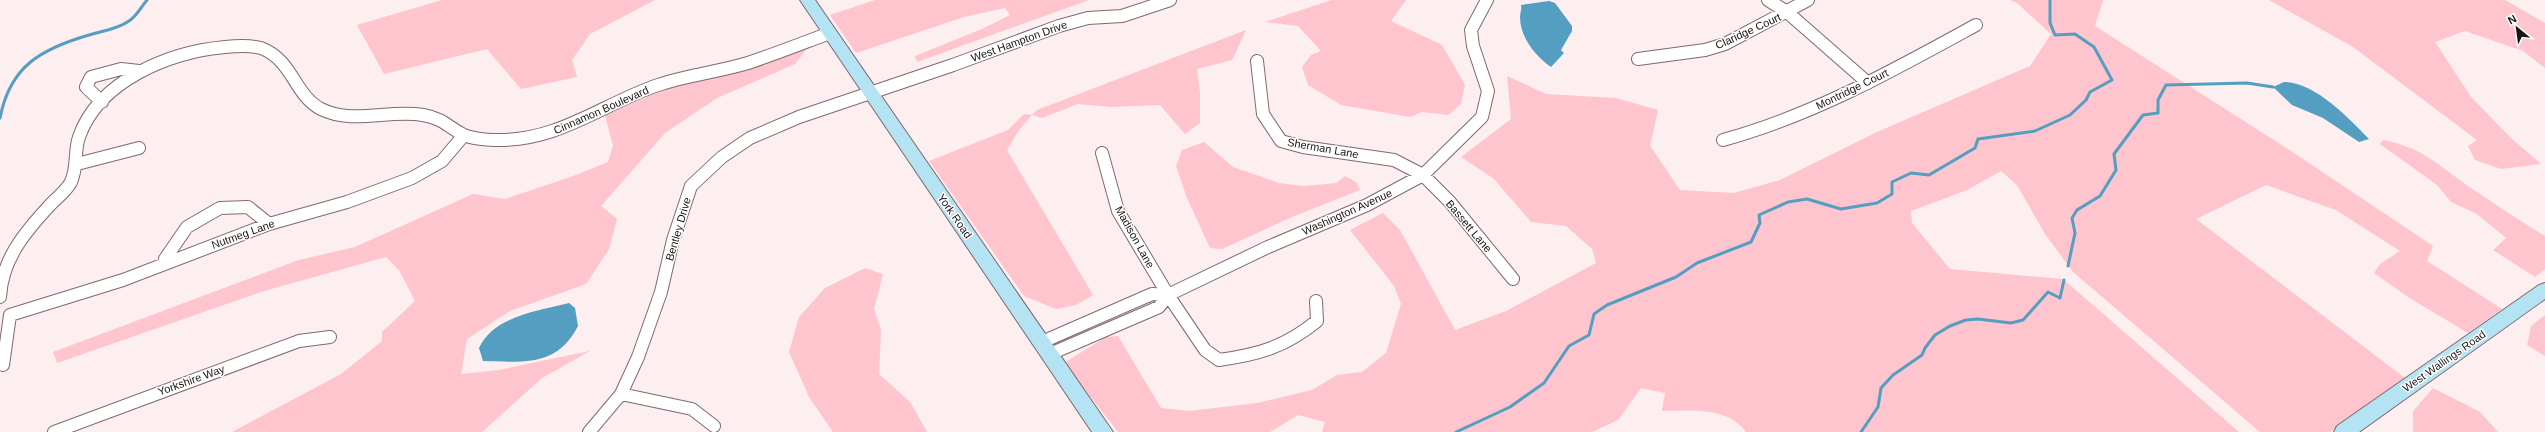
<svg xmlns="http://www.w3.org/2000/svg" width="2545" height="432" viewBox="0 0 2545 432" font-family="Arial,sans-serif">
<rect width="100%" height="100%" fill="#fdeef0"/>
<path fill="#fec5ce" d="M442,0H655L590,34L572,60L577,77L521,89L487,49L384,74L357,25Z
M875,0H1089L917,62L915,56L982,29L1010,15L1005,8L964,17L856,53L830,15Z
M1332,0H1406L1391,21L1442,45L1465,85L1461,104L1448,115L1422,112L1410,117L1341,105L1308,85L1302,67L1311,55L1321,51L1298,26L1265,22Z
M2010,0H2103L2095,26L2291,151L2433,246L2427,261L2502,309L2468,333L2408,297L2374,273L2380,264L2400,251L2336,210L2266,185L2196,219L2405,378L2330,432H2260L2073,272L2045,234L2017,185L2001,171L1967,190L1911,211L1912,223L1950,269L2063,279L2239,432H1746C1726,406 1691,411 1662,411L1665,393L1641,388L1618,420L1592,432H1322L1325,422L1298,415L1270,432H1118L1064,363L1106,337L1118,336L1161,408L1189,411L1257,403L1312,390L1337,375L1362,372L1386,353L1401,304L1394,286L1350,230L1383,213L1400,230L1455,330L1506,311L1596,263L1592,249L1566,226L1531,222L1494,179L1461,157L1511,119L1507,76L1546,94L1616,98L1658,110L1650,146L1680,190L1734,193L1780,180L1877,132L2030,66L2051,34L2017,3Z
M2269,0H2505L2545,23V68L2523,51L2465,31L2435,42L2471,97L2511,138L2541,164L2501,169L2475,160L2468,146L2477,140L2353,47Z
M1246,30L1232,60L1197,69L1200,93V123L1185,134L1160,105L1111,107L1078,104L1042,118L1032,115L1019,130L1007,150L1093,295L1076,305L1056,309L1024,296L929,161L1008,130L1024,114L1032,115L1037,110Z
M808,47L795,64L717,98L665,133L601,206L617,219L609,249L586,284L510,311L467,339L461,374L499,370L590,351L542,378L482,432H232L341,374L382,341V332L415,301L399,270L386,257L264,291L57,363L53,352L299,260L355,247L473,194L505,199L576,175L608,162L613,146L605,115L690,79Z
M2383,140C2421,147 2437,164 2468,186C2493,203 2519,220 2545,236V269L2535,277L2493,250L2506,238L2477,214L2451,202L2437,185L2380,144Z
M1204,142L1233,167L1279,183L1304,186L1336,183L1345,176L1356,182L1360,190L1292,217L1222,249L1210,248L1187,198L1176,166L1182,150Z
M865,268L883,274L874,309L881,330L879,374L910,402L927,432H833L809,397L789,352L799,317L825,288Z
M2545,315V356L2527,345L2531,326Z
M2433,388L2480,412L2498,432H2413V411Z"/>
<path fill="#549ec1" d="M1549,1L1555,3L1572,26V31L1561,50L1564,53L1551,67C1535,56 1520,37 1520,17C1520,13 1522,9 1521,5Z
M2284,82C2316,83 2347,117 2369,139L2359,142L2323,118L2292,105L2273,87Z
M569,303L575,308L578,326C557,367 524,362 483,361L479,348C494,316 538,311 569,303Z"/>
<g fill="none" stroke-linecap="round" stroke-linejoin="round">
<path stroke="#549ec1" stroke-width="3" d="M0,118C10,66 41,49 89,35C103,31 118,29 129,21C137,16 141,7 147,0
M2068,266L2075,233L2072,218L2077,210L2100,196L2116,170L2114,154L2143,115L2158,113V100L2166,85L2247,83L2273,87
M1456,432L1510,407L1544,383L1569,346L1589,335L1594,314L1607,305L1676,277L1697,263L1751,242L1760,223L1759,215L1788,202L1807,199L1841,209L1877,203L1892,194V182L1911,173L1929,175L1975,148L1978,139L2035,131L2070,115L2086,100L2090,92L2112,80L2094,47L2075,34L2055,35L2050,23V0
M1861,432L1878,407L1881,388L1893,375L1922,355L1925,348L1935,335L1950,326L1966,320L1978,319L2011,323L2023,320L2048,292L2060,298L2064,280"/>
<defs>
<path id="street" d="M1768,0L1787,12L1868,83
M1638,59L1705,50L1725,44L1808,0
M1257,61L1263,114L1281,141L1303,147L1394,160L1423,175L1450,202L1513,279
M102,102L86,87L91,77L121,69L139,71
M1723,140C1814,115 1894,70 1976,25
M1102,153L1118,211L1168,295L1205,350L1219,360C1260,354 1285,347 1317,321L1316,301
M77,164L139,148
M164,264L165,259L187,227L220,208L248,207L269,224
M0,297C2,259 25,232 50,205C57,198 67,190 71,182C78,166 74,151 79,137C99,80 170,52 225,47C236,46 250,45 261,48C293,60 294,95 321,109C353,125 389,109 423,115C445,119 447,127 464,135C471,138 485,140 494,140C558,142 600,105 658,85C687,75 718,72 748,63C775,54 803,43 830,33
M10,315L123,280L269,224L347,202L412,178L442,161L464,135
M1042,342L1152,294L1168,295
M1050,354L1159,307L1168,295L1268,247L1367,205L1423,175L1482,117L1488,91L1473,46L1471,30L1487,0
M3,365L10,315
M621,394L692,409L714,426
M54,432L299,341L330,337
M589,432L621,394L638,357L661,292L673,240L691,186L722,157L750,138L799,117L953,65L1059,26L1088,18L1122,16L1170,0"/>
<path id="secondary" d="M800,0H815L1113,432H1092Z
M2545,283V299L2359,432H2334L2337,426L2539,285Z"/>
</defs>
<use href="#street" stroke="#7e6a6d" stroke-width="14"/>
<use href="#secondary" stroke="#7e6a6d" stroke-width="2"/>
<use href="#street" stroke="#fff" stroke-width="12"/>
<use href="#secondary" fill="#b4e3f3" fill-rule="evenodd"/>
</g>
<g text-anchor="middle" stroke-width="3" stroke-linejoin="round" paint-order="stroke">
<g font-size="11" fill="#1b1314" stroke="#fff">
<text transform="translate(1748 31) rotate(-25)" y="4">Claridge Court</text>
<text transform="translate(1019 41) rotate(-20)" y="4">West Hampton Drive</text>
<text transform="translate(1852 89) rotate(-26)" y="4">Montridge Court</text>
<text transform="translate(601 110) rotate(-24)" y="4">Cinnamon Boulevard</text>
<text transform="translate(1323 148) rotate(10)" y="4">Sherman Lane</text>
<text transform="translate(1347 212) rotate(-24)" y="4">Washington Avenue</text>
<text transform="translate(955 216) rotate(55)" y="4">York Road</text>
<text transform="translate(1469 226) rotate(50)" y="4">Bassett Lane</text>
<text transform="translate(678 229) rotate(-74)" y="4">Bentley Drive</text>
<text transform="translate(243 234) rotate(-20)" y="4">Nutmeg Lane</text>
<text transform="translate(1135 237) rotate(61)" y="4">Madison Lane</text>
<text transform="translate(2444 361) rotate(-35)" y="4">West Wallings Road</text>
<text transform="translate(191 380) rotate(-20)" y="4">Yorkshire Way</text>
</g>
</g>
<g transform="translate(2517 28) rotate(331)" stroke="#ffffff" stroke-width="3" paint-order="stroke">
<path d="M0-3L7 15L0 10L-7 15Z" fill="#1b1314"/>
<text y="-6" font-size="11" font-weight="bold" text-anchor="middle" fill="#1b1314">N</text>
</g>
</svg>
